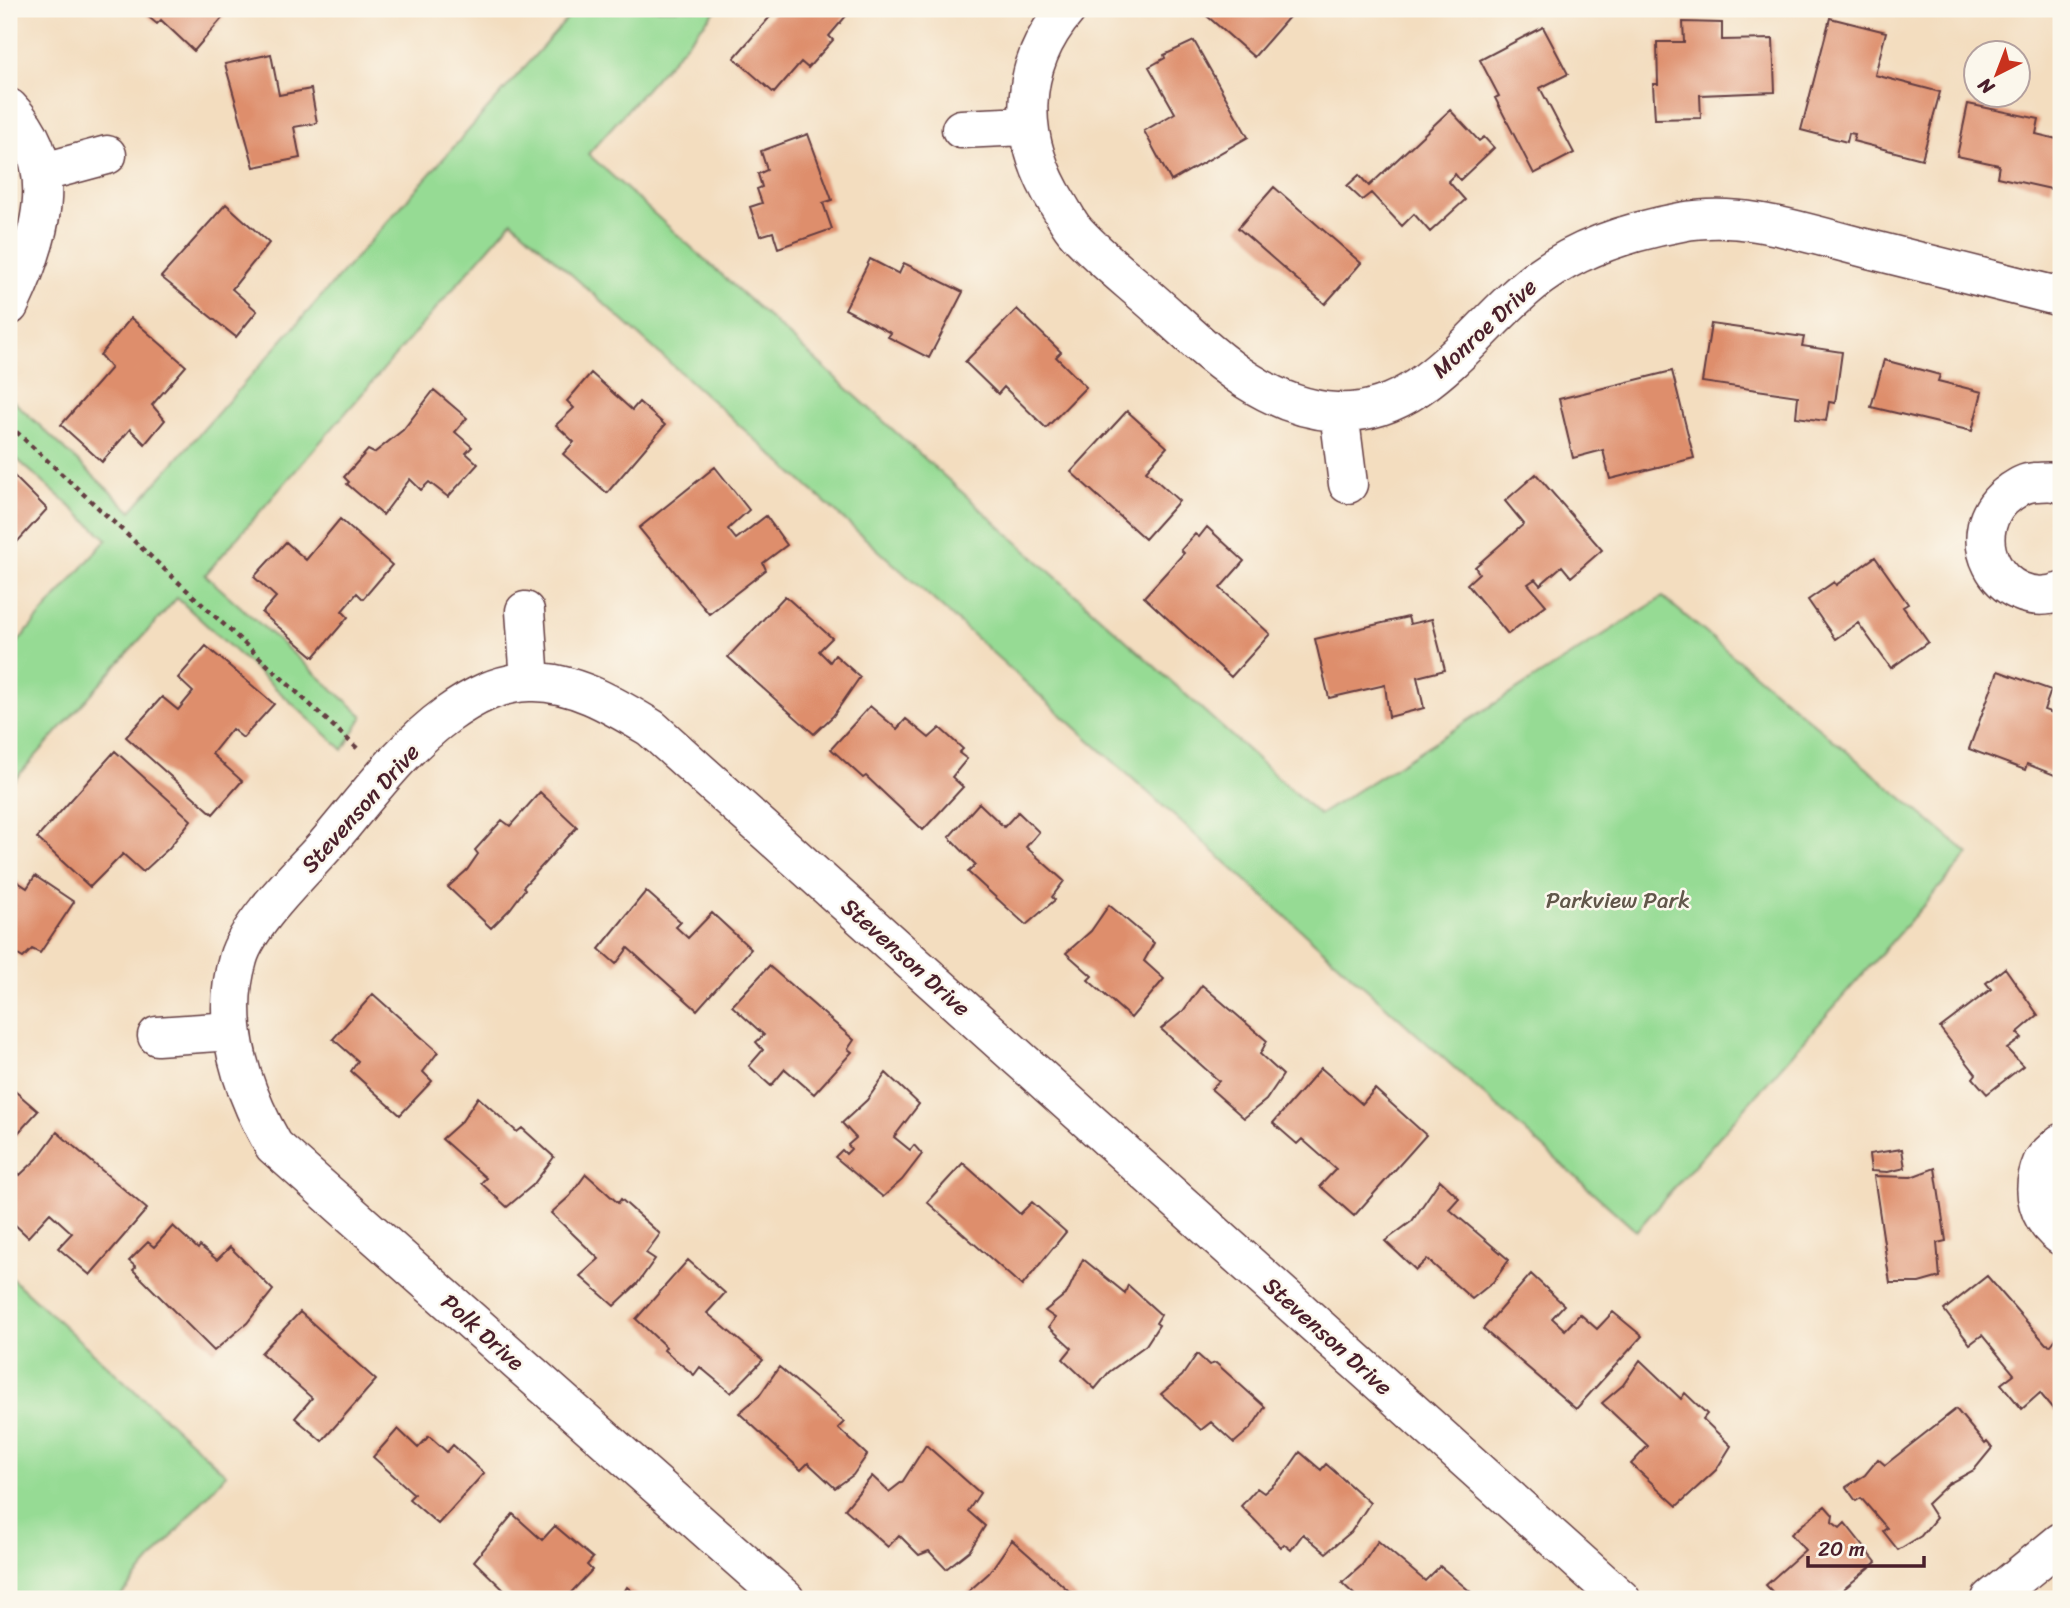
<svg xmlns="http://www.w3.org/2000/svg" width="2070" height="1608" viewBox="0 0 2070 1608" font-family="Sriracha,sans-serif">
<rect width="100%" height="100%" fill="#fbf7ec"/>
<filter id="ink" filterUnits="userSpaceOnUse"><feTurbulence type="fractalNoise" baseFrequency=".0143" numOctaves="2"/><feDisplacementMap in="SourceGraphic" scale="14" xChannelSelector="R" yChannelSelector="G"/><feConvolveMatrix kernelMatrix="1 2 1 2 8 2 1 2 1" color-interpolation-filters="sRGB"/></filter>
<filter id="wash" filterUnits="userSpaceOnUse"><feTurbulence type="fractalNoise" baseFrequency=".00686" numOctaves="4" result="noise"/><feDisplacementMap in="SourceGraphic" scale="28" xChannelSelector="R" yChannelSelector="G"/><feGaussianBlur stdDeviation="1.57" result="paint"/><feColorMatrix in="noise" values="0 0 0 0 0 0 0 0 0 0 0 0 0 0 0 0 0 1.4 0 .05"/><feComposite in="paint" operator="in"/></filter>
<g filter="url(#wash)">
<rect width="100%" height="100%" fill="#f3ddbf"/>
<path fill="#96db94" stroke="#707d60" stroke-width="2" d="M576,9H717L588,154L1319,815L1663,597L1969,854L1636,1231L512,221L205,575L363,716L343,750L177,598L9,786V652L107,539L9,452V397L131,511Z
M9,1276L226,1474L118,1599H9Z"/>
<g id="blocks">
<path fill="#de8e6c" d="M139,9H230L194,51L161,20L157,24Z
M774,9H852L829,36L833,40L808,68L801,62L774,93L734,58L776,10Z
M1199,9H1296L1254,57Z
M1830,18L1886,32L1875,75L1940,92L1922,159L1853,141L1855,134L1849,133L1847,142L1801,130Z
M1683,22L1722,23V40L1773,39L1775,92L1700,95L1701,118L1655,119L1653,84H1658L1657,42H1684Z
M1543,27L1568,74L1540,88L1574,153L1534,174L1495,98L1499,96L1480,60Z
M1194,41L1248,137L1171,181L1144,131L1175,113L1149,67L1165,58L1164,55Z
M271,54L279,95L311,89L317,123L294,127L300,158L254,167L225,64Z
M1968,104L2039,119L2036,134L2061,140L2051,189L1997,177L1999,165L1957,156Z
M1450,110L1479,141L1484,137L1494,148L1460,180L1455,174L1448,181L1465,200L1430,232L1414,214L1402,226L1371,193L1362,200L1347,186L1359,175L1369,186Z
M808,134L832,200L823,203L832,229L778,248L773,232L760,236L750,207L762,203L757,189L762,187L758,174L767,170L761,151Z
M1274,187L1361,263L1325,304L1238,228Z
M226,204L269,243L232,289L257,311L236,337L161,277Z
M870,259L899,274L904,263L963,292L929,358L888,337L891,333L845,309Z
M1017,309L1061,352L1056,357L1086,387L1046,428L1004,387L998,394L965,362Z
M131,318L186,366L152,405L165,420L145,444L130,429L102,462L61,425L111,368L100,355Z
M1711,324L1804,337L1802,346L1842,352L1835,403L1829,402L1826,421L1796,417L1798,396L1702,382Z
M1884,360L1940,375L1938,381L1982,392L1972,431L1871,407Z
M1672,371L1694,458L1610,479L1603,450L1573,458L1559,399Z
M591,373L632,410L639,402L665,425L607,493L563,454L574,442L556,425L574,408L567,401Z
M434,390L467,418L455,432L472,447L466,453L478,464L448,497L429,482L421,490L410,479L383,515L347,484L349,482L344,477L368,450L374,453L403,430Z
M1127,411L1167,447L1146,471L1179,501L1145,539L1071,472Z
M715,467L749,510L728,529L736,539L766,516L787,545L763,563L766,570L709,614L639,528Z
M9,471L47,509L9,551Z
M1536,474L1602,550L1571,577L1562,566L1540,585L1535,579L1528,584L1546,605L1508,634L1467,584L1479,573L1475,567L1524,524L1505,501Z
M340,519L392,565L363,599L357,593L342,611L348,617L314,657L262,613L276,597L254,577L286,542L306,560Z
M1207,527L1244,561L1220,588L1270,634L1231,677L1144,597L1184,553L1181,550L1195,534L1199,537Z
M1875,557L1908,604L1903,607L1928,642L1891,668L1858,623L1835,639L1808,600L1834,582L1836,585Z
M785,596L832,638L819,651L830,662L835,655L860,677L833,716L814,734L728,657Z
M1408,617L1410,624L1432,619L1445,670L1417,677L1424,708L1389,717L1385,685L1329,698L1315,639Z
M206,646L274,704L243,738L232,729L212,754L242,781L213,814L126,737L162,697L178,710L193,692L178,678Z
M1998,671L2051,690L2044,710L2061,716V764L2057,776L2027,764L2025,770L1969,749Z
M870,706L897,729L906,719L929,738L940,728L963,749L959,753L967,759L952,777L963,787L923,830L866,776L863,778L831,749Z
M115,751L191,820L169,848L143,872L123,854L90,887L37,838Z
M540,792L577,827L523,887L525,889L510,909L491,928L448,887L467,870L478,854L475,850L502,820L510,826Z
M979,803L1004,827L1018,812L1039,832L1026,847L1064,881L1052,897L1055,900L1026,925L968,872L976,865L949,837Z
M9,876L27,888L35,876L74,902L40,953L32,949L23,958L13,952L9,958Z
M646,891L681,922L676,927L688,938L712,913L751,949L697,1010L628,948L616,964L599,949Z
M1109,905L1154,943L1144,961L1164,979L1131,1018L1088,980L1092,976L1066,953L1091,931Z
M769,966L854,1040L848,1049L852,1052L814,1094L785,1069L771,1086L749,1066L763,1050L756,1042L764,1035L732,1006Z
M2005,968L2038,1015L2017,1033L2022,1038L2007,1049L2023,1066L1987,1094L1973,1078L1976,1074L1940,1028L1991,989L1986,983Z
M1202,985L1267,1041L1260,1054L1283,1075L1266,1100L1244,1118L1211,1089L1219,1081L1161,1029L1183,1011Z
M373,994L438,1052L423,1072L432,1081L400,1115L351,1071L358,1061L333,1039Z
M1321,1068L1362,1104L1375,1089L1426,1135L1354,1216L1320,1186L1336,1169L1302,1139L1297,1144L1273,1123Z
M886,1073L919,1104L894,1137L910,1150L914,1145L922,1154L902,1180L883,1197L835,1157L842,1150L846,1154L851,1149L848,1145L856,1138L842,1123L867,1100Z
M9,1086L38,1111L9,1143Z
M478,1097L517,1132L522,1128L554,1157L533,1185L507,1207L481,1183L486,1178L442,1139L462,1121Z
M57,1132L147,1209L90,1275L58,1248L72,1233L50,1213L28,1237L9,1219V1177L15,1170L20,1175L37,1159Z
M1902,1149L1905,1168L1888,1172L1871,1171L1869,1154Z
M963,1163L1020,1214L1032,1202L1066,1232L1022,1286L927,1202Z
M1935,1168L1946,1241L1937,1243L1940,1277L1919,1283H1890L1874,1176L1911,1177Z
M586,1174L618,1203L621,1199L660,1234L646,1253L655,1259L637,1284L614,1306L580,1276L599,1259L551,1213L570,1196Z
M1440,1180L1459,1198L1449,1209L1509,1260L1493,1282L1472,1299L1427,1259L1416,1270L1385,1241L1412,1221Z
M173,1226L198,1249L200,1246L217,1260L230,1247L273,1290L247,1323L214,1351L133,1270L136,1267L129,1261L148,1242L154,1247Z
M1083,1259L1125,1293L1128,1285L1161,1315L1156,1323L1159,1325L1146,1345L1109,1372L1095,1389L1063,1359L1072,1348L1049,1327L1055,1318L1045,1311L1067,1293Z
M688,1260L725,1293L707,1313L763,1360L731,1393L700,1367L694,1375L664,1350L666,1347L636,1319Z
M1531,1274L1564,1305L1552,1318L1565,1330L1580,1314L1597,1329L1613,1312L1642,1336L1576,1409L1483,1329Z
M1987,1276L2046,1344L2051,1345L2061,1332V1419L2040,1393L2022,1409L2001,1384L2014,1374L1982,1335L1970,1344L1944,1310Z
M300,1312L376,1380L322,1441L295,1418L312,1398L261,1353Z
M1197,1354L1209,1365L1216,1363L1265,1407L1251,1428L1234,1443L1211,1422L1201,1430L1161,1394L1182,1376Z
M1640,1360L1681,1399L1685,1393L1707,1414L1703,1419L1731,1446L1716,1470L1677,1506L1631,1464L1648,1446L1602,1403L1623,1385Z
M779,1367L844,1422L838,1428L867,1455L853,1475L835,1488L808,1463L801,1470L739,1413L759,1396Z
M1956,1409L1985,1444L1987,1442L1992,1448L1974,1470L1948,1484L1927,1504L1936,1518L1921,1536L1898,1550L1883,1531L1887,1528L1861,1498L1856,1501L1846,1487L1865,1475L1878,1459L1885,1465Z
M398,1429L418,1448L429,1436L447,1452L453,1445L484,1473L438,1524L409,1499L414,1494L373,1457Z
M926,1445L980,1493L968,1511L985,1526L970,1550L946,1569L929,1551L919,1555L899,1535L888,1547L845,1509L872,1476L889,1492L903,1481Z
M1300,1452L1321,1470L1326,1464L1370,1503L1351,1532L1326,1553L1303,1534L1291,1550L1284,1544L1281,1547L1241,1506L1257,1488L1264,1493L1283,1476Z
M1825,1506L1833,1515L1832,1522L1840,1528L1845,1523L1876,1562L1832,1599H1779L1766,1585L1805,1550L1791,1534Z
M513,1514L542,1540L555,1526L593,1558L587,1565L592,1570L565,1599H513L474,1561Z
M1012,1540L1078,1599H960L989,1573Z
M1378,1541L1425,1581L1440,1566L1479,1599H1359L1342,1583L1362,1565Z
M627,1587L641,1599H620Z"/>
</g>
</g>
<g filter="url(#ink)">
<use href="#blocks" fill-opacity="0" stroke="#633c41" stroke-width="2"/>
<g fill="none" stroke-linecap="round" stroke-linejoin="round">
<defs>
<path id="minor" d="M1067,9C1016,68 1018,140 1058,204C1064,213 1069,225 1077,233C1103,261 1135,285 1163,311C1214,357 1264,407 1336,412C1426,417 1477,322 1541,276C1581,247 1632,231 1681,222C1744,210 1808,234 1869,249C1933,265 1997,281 2061,297
M9,108C65,166 40,241 9,306
M961,129L1028,126
M44,172L107,155
M1339,412L1348,484
M2061,484C2053,480 2044,482 2035,482C2024,483 2020,486 2011,492C1956,530 1998,614 2061,592
M525,611L530,681
M157,1036L232,1031
M2061,1143C2055,1149 2045,1156 2042,1163C2030,1191 2038,1219 2061,1236
M785,1599L274,1146C242,1090 219,1023 238,959C247,925 301,873 325,846C363,802 400,749 447,715C472,697 498,683 529,682C573,680 616,707 651,728L1621,1599
M1991,1599L2061,1542"/>
</defs>
<use href="#minor" stroke="#633c41" stroke-width="41"/>
<path stroke="#633c41" stroke-width="4.5" stroke-dasharray="5 5" stroke-linecap="butt" d="M9,425L358,749"/>
<use href="#minor" stroke="#fff" stroke-width="38"/>
</g>
</g>
<g text-anchor="middle" stroke-width="5" stroke-linejoin="round" paint-order="stroke">
<g font-size="23" fill="#4a1f2b" stroke="#fbf7ec">
<text transform="translate(1484 328) rotate(-43)" y="8">Monroe Drive</text>
<text transform="translate(360 808) rotate(-48)" y="8">Stevenson Drive</text>
<text transform="translate(906 957) rotate(42)" y="8">Stevenson Drive</text>
<text transform="translate(483 1332) rotate(42)" y="8">Polk Drive</text>
<text transform="translate(1328 1336) rotate(42)" y="8">Stevenson Drive</text>
</g>
<g font-size="23" fill="#61574a" stroke="#fbf7ec">
<text x="1618" y="908">Parkview Park</text>
</g>
</g>
<rect width="2070" height="1608" fill="none" stroke="#fbf7ec" stroke-width="35"/>
<g transform="translate(1997 74) rotate(222)"><circle r="33" fill="#fbf7ec" stroke="#b4a19f" stroke-width="2"/>
<path d="M0-5L12 26L0 18L-12 26Z" fill="#c8321e"/>
<text y="-10" font-size="19" font-weight="bold" text-anchor="middle" fill="#4a1f2b">N</text>
</g>
<path d="M1808 1556v10h116v-10" fill="none" stroke="#4a1f2b" stroke-width="3.5"/>
<text x="1818" y="1556" font-size="21" fill="#4a1f2b" stroke="#fbf7ec" stroke-width="5" paint-order="stroke">20 m</text>
</svg>
